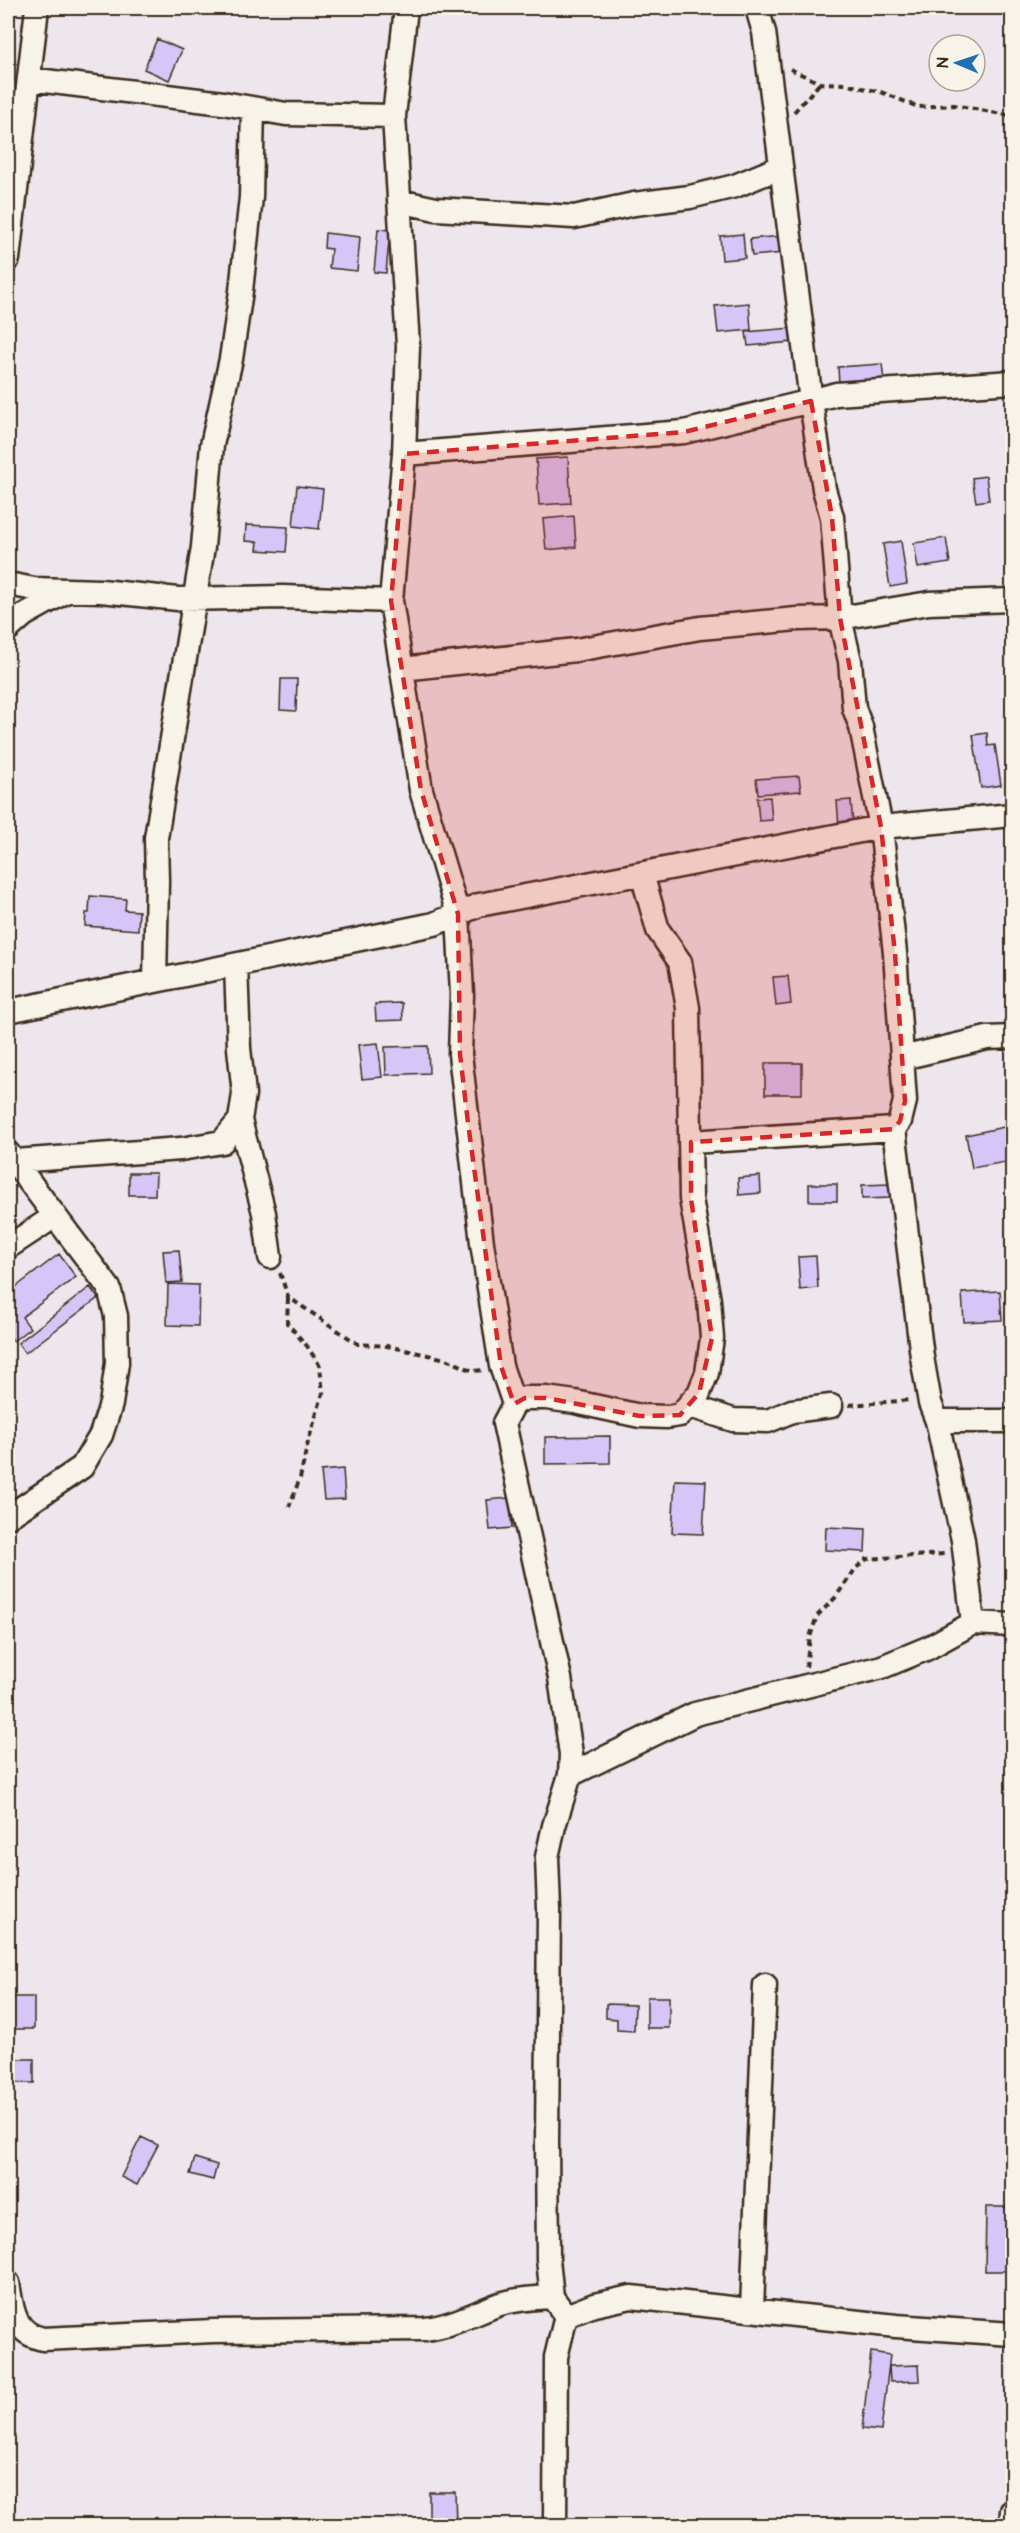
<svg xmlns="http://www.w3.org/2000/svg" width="1020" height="2533" viewBox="0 0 1020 2533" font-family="'Architects Daughter',sans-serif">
<rect width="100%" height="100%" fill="#ede6ec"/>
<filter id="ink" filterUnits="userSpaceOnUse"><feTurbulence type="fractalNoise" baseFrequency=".0167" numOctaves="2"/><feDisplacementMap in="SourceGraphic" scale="12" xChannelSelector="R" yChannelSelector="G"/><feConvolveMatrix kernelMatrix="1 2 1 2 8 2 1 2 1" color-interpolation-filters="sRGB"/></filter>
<g filter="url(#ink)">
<path fill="#d6c6f7" stroke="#3b2a1e" stroke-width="1.5" d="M157,39L182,50L169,80L144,69Z
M378,229L390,230L386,273L374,272Z
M325,233L360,237L357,271L329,268L331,249L324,248Z
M743,234L745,258L722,260L720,236Z
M782,236L783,253L752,256L750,239Z
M749,303L751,330L718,333L715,306Z
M792,328L793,342L748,346L746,332Z
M882,364L884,380L839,384L838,367Z
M568,457L571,503L539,505L536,459Z
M986,476L989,500L976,502L972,478Z
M297,486L323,489L319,529L293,526Z
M574,516L576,547L546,550L543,519Z
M246,525L288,527L286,552L257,550L258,542L245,541Z
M946,538L950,563L918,568L914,543Z
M901,541L907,584L890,587L883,544Z
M281,679H297L296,711L280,710Z
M987,733L988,746L995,745L1001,785L981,788L973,735Z
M799,776L801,791L758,794L756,779Z
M770,797L772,820L759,821L757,798Z
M851,800L853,826L839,827L837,801Z
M90,896L126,899L125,910L139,911L138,930L85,926L86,913H89Z
M788,976L791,1004L776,1006L773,977Z
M402,1003L403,1020L376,1021L375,1004Z
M378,1043L382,1077L362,1079L358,1045Z
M428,1046L429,1073L386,1075L385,1047Z
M765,1063H802V1094H765Z
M1009,1126L1012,1161L972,1168L966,1135Z
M129,1173H156L155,1195H129Z
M760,1176L761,1193L739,1195L738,1178Z
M809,1184H837V1201H809Z
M891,1184V1198L862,1199V1185Z
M179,1250L182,1282L166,1283L163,1251Z
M59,1254L76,1277L22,1317L30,1328L13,1341L8,1333V1293Z
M816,1256L818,1288L800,1290L798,1257Z
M168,1284L199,1285L198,1326L167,1325Z
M90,1287L98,1298L25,1353L18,1343Z
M1000,1291L1002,1320L964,1322L962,1293Z
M610,1436V1463L545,1464V1437Z
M343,1469L345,1499L324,1500L321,1471Z
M675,1480L706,1481L703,1534L672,1533Z
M509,1498L512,1528L490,1530L487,1500Z
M826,1527L866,1529L865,1552L825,1550Z
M8,1997H34V2029H8Z
M647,1997H669V2028H647Z
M606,2004L635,2005L634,2031L617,2030V2019L606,2018Z
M17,2059H34V2083H16Z
M141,2137L158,2145L137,2185L121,2177Z
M195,2158L217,2165L213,2180L190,2174Z
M986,2207H1007L1006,2271H985Z
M871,2352L890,2355L881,2431L862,2429Z
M919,2365L920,2381L890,2382L889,2366Z
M429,2492H455L456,2526H429Z
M8,2497H14L15,2526H8Z"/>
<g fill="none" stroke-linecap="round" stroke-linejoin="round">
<defs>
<path id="street" d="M406,8L394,116L408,346L404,454L391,601L421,790L458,914L462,995L460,1054L482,1243L501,1366L514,1404
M757,8L764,32L811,401L836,394L1012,382
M29,79L223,103L286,114L394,116
M399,201L436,209L574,217L634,204L690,197L735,186L781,167
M8,259L37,8
M404,454L684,432L811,401L824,489L832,517L840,618L850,661L854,708L861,727L881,827L895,953L905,1101L900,1121L894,1129L922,1357L930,1403L937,1421L963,1540L973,1623
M8,584L34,589L101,591L178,599L283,597L391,601
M8,629L24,615L67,591
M402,669L576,650L700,628L797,619L840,618L929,603L1012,600
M155,981L157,881L156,838L203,547L212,445L231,359L241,291L251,197L253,109
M8,1011L434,924L479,905L881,827L1012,815
M902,1058L987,1038L1012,1037
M240,1120L264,1213L270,1257
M691,1142L894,1129
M8,1153L109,1288L116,1316L117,1363L111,1404L101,1435L82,1467L8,1517
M15,1161L181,1149L222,1142L240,1120L244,1094L239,1048L236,965
M8,1247L55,1216
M690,1406L733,1420L768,1421L792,1411L831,1406
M937,1421H1012
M570,1775L695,1714L882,1667L928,1648L973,1623L1012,1625
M8,2283C12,2308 13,2333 43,2339L213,2331L425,2329C452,2326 475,2313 500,2304C517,2299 534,2298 552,2297
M752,2309L765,1985
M566,2316L552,2297L548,2259L547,2141L549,1909L547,1857L554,1826L570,1775L571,1754L560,1678L504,1423L514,1404L525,1398H546L575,1402L640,1416L667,1417L680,1415L699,1393L707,1373L712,1338L709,1300L691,1199L688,1008L680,962L658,930L642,874
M555,2526L556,2357L566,2316L594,2305L631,2297L896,2326L1012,2334
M1011,2526L1012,2511"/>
</defs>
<use href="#street" stroke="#3b2a1e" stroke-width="27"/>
<path stroke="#3b2a1e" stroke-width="4" stroke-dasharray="6 4.5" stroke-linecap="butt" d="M790,69L820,83L844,84L881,92L918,107L954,105L1012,116
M794,112L820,83
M280,1273L288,1297L358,1344L387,1346L446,1359L473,1371L483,1370
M288,1298L287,1323L307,1346L320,1366L323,1393L308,1442L300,1478L289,1507
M849,1405L911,1400
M806,1667L810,1637L817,1616L835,1598L856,1568L867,1559L944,1554"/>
<use href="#street" stroke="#f7f3e8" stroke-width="22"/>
</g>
</g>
<path fill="#d62828" fill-opacity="0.2" stroke="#d62828" stroke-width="4.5" stroke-dasharray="12 8" stroke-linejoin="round" d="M811,401L832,517L840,618L881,827L895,953L905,1101L900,1121L894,1129L691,1142V1199L712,1338L699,1393L680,1415L640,1416L546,1398H525L514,1404L501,1366L468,1123L460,1054L458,914L421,790L391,601L404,454L684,432Z"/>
<rect width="1020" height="2533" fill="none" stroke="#f7f3e8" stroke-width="30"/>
<rect x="15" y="15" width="990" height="2503" fill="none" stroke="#3b2a1e" stroke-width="2" filter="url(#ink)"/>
<g transform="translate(957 63) rotate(272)"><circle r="28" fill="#f7f3e8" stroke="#aca397" stroke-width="1.5"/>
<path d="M0-4.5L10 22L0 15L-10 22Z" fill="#1f6fb2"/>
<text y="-9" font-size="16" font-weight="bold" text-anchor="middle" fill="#3b2a1e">N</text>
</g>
</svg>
